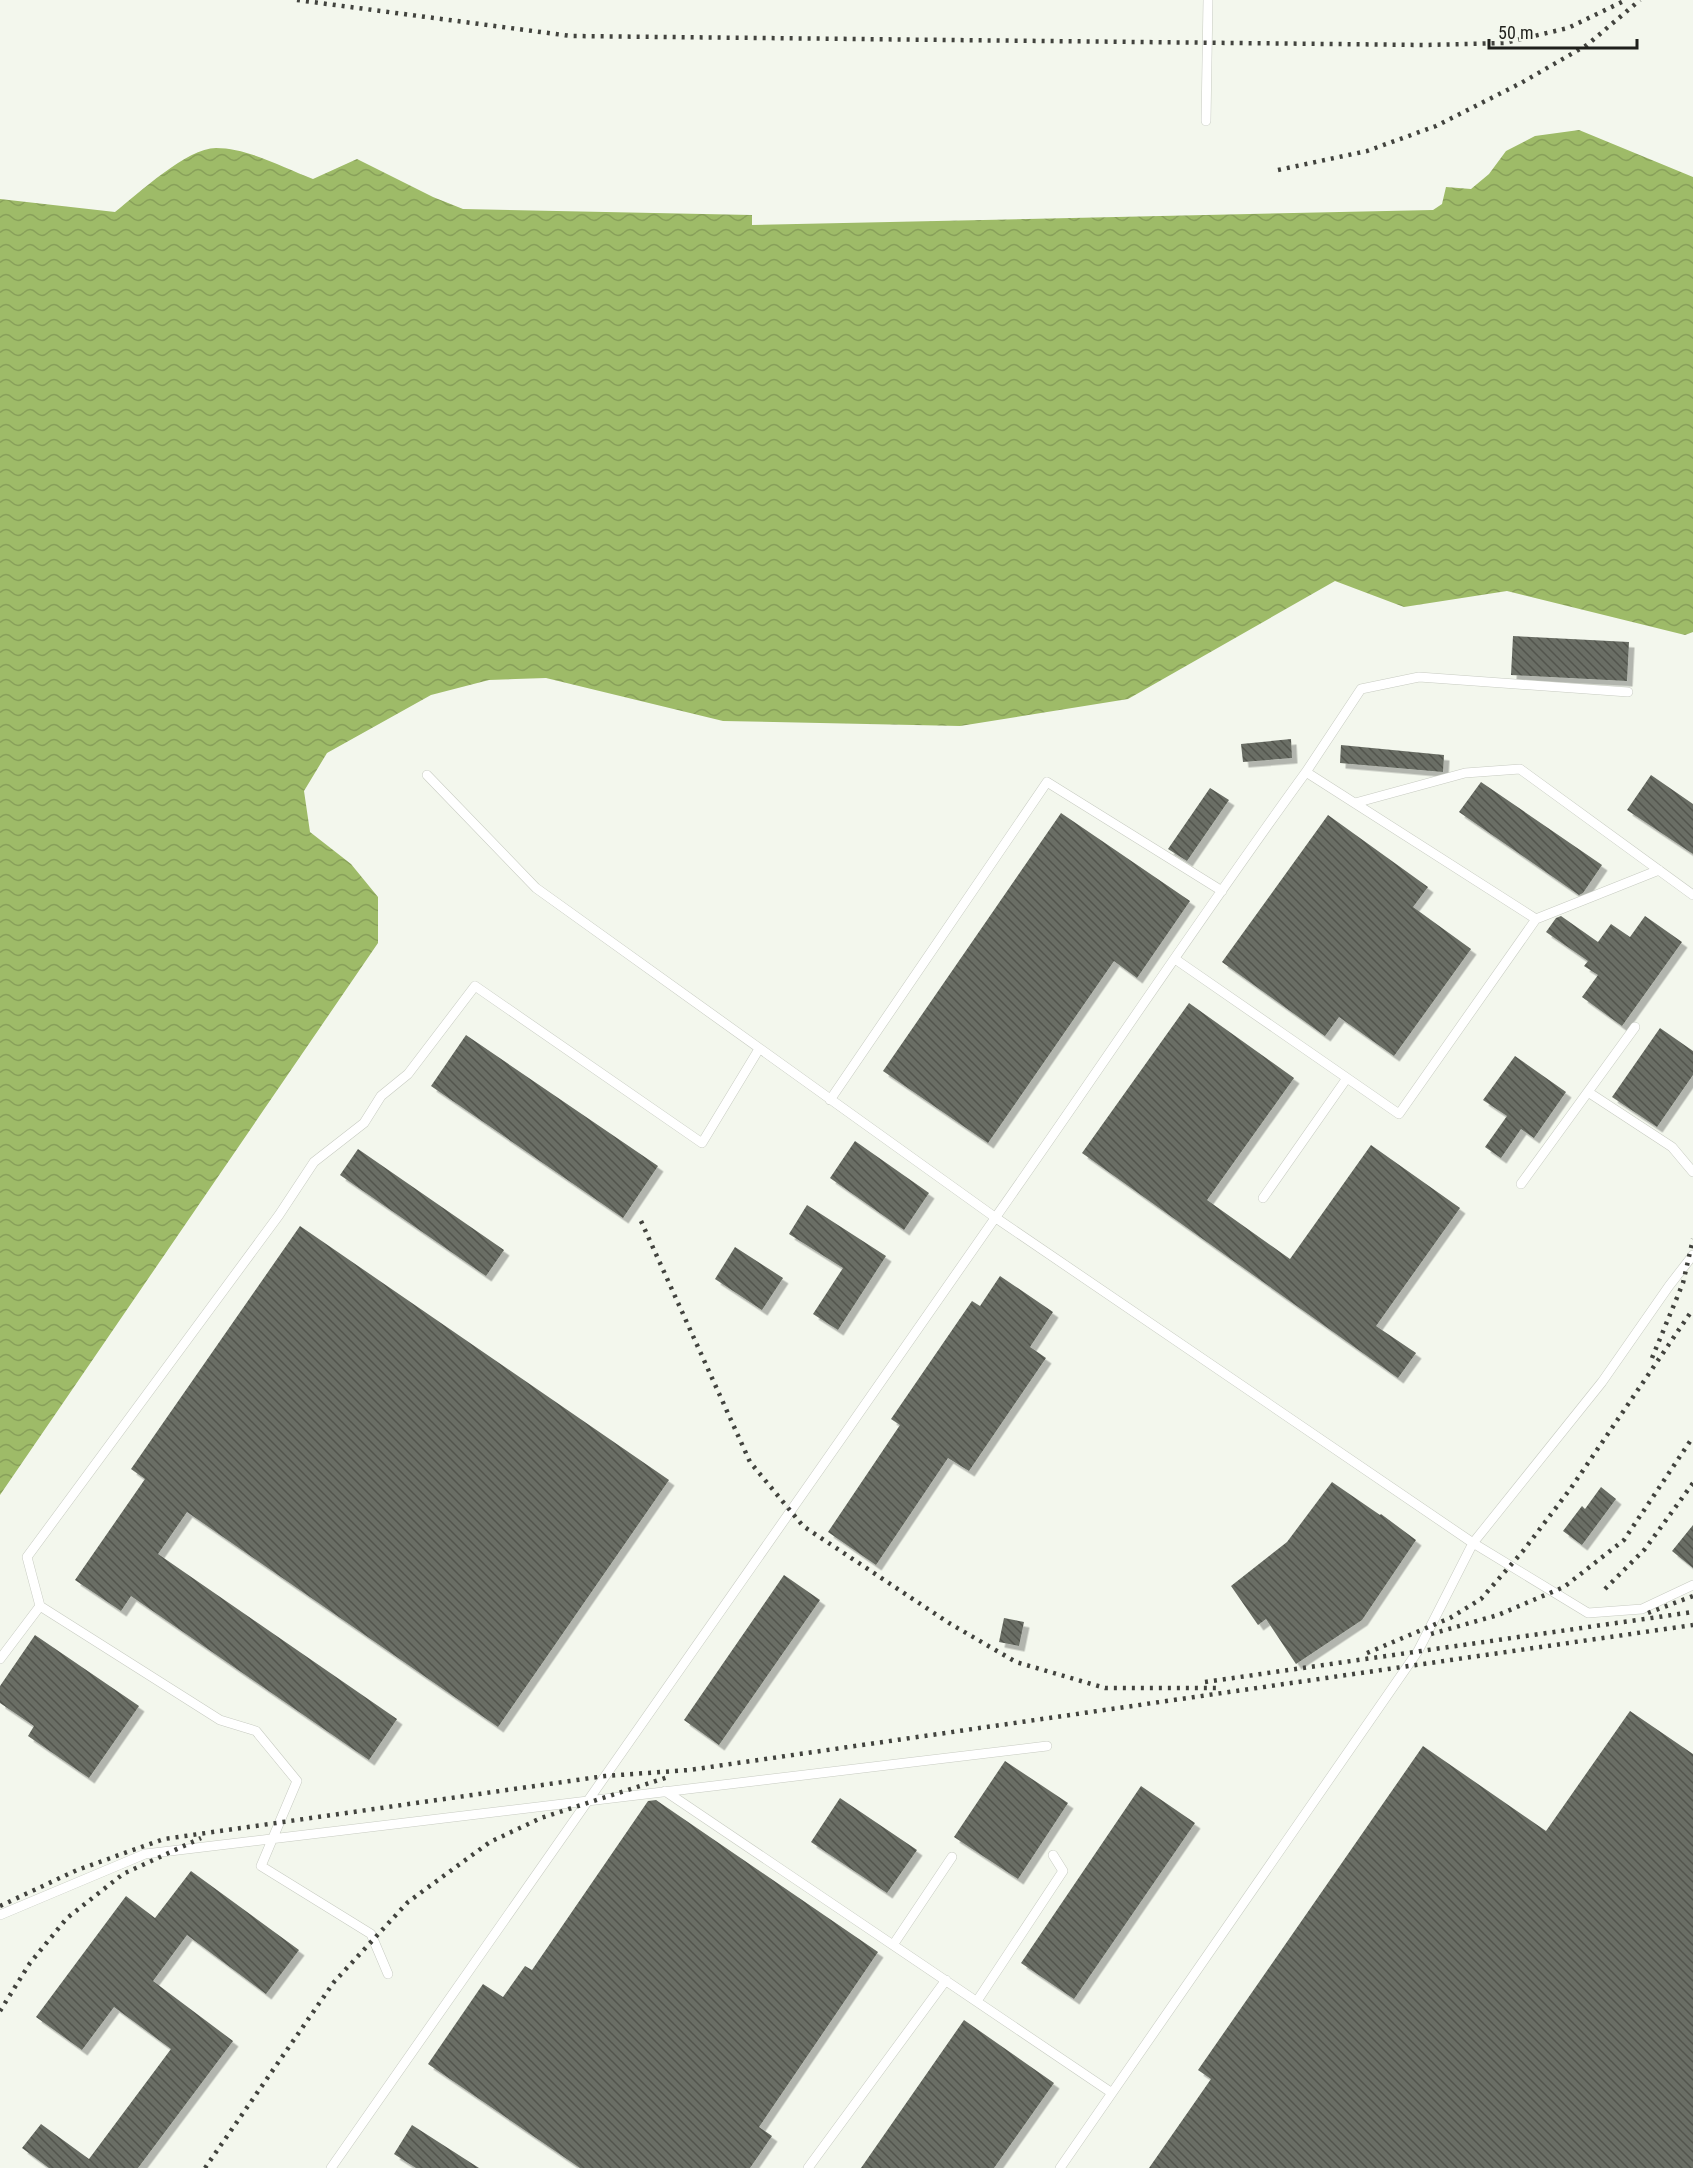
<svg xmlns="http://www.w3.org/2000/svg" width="1693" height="2168" viewBox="0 0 1693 2168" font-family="'Roboto Condensed',sans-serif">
<defs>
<pattern id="water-waves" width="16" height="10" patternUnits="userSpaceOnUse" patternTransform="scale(1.5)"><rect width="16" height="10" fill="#9ebb68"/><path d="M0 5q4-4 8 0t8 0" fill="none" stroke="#88a05a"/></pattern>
<pattern id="building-back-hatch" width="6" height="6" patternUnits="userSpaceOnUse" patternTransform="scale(1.5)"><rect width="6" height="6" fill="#6a6e65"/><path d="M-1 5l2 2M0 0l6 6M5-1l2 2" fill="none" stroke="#52554e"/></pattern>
<filter id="shadow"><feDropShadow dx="5.5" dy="5.5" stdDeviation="0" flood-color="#0004"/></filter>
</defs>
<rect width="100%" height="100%" fill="#f3f7ed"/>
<path fill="url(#water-waves)" d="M1579,130L1693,177V632L1685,635L1507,591L1404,607L1335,581L1128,699L960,726L723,721L546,678L489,680L431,695L327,753L304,791L310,832L351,864L378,897V943L0,1495V199L115,212C139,193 187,148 216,148C248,148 284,168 313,179L357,159L433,197L463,209L752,215V225L1433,210L1442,204L1446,187L1471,189L1489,174L1506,151L1535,136Z"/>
<path fill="url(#building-back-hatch)" filter="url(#shadow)" d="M1513,636L1629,642L1627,681L1511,675Z
M1291,739L1292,758L1243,762L1241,744Z
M1341,745L1444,755L1443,772L1340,763Z
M1651,775L1693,804V854L1627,810Z
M1481,782L1602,865L1583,893L1579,895L1459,812Z
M1210,788L1229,800L1187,861L1168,849Z
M1061,813L1190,901L1137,978L1114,961L988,1143L883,1071Z
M1328,815L1428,887L1413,907L1471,949L1394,1056L1339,1017L1325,1036L1222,962Z
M1561,916L1598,942L1611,924L1630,937L1645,916L1682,942L1622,1026L1582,997L1598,975L1584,966L1588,961L1546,932L1556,918Z
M1189,1003L1294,1078L1207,1200L1290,1259L1371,1145L1460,1208L1376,1326L1416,1353L1398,1378L1082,1153Z
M1660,1028L1693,1051V1075L1657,1127L1612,1097Z
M466,1035L658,1166L623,1218L431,1086Z
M1515,1056L1566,1092L1534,1138L1521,1129L1501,1158L1485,1147L1507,1116L1483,1100Z
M855,1141L929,1193L904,1230L830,1178Z
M358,1149L504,1250L486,1276L340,1175Z
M807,1205L886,1256L838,1330L813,1314L843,1268L789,1234Z
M300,1226L669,1480L498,1727L187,1512L158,1554L397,1719L369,1760L131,1596L121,1611L75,1580L145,1479L131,1469Z
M735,1247L783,1278L762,1310L715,1279Z
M1000,1276L1053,1312L1030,1347L1046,1358L969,1471L948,1458L876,1565L828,1532L900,1425L891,1419L972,1301L980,1306Z
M1332,1482L1380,1515L1381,1514L1416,1540L1362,1620L1296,1664L1266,1619L1258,1625L1231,1586L1287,1542Z
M1601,1487L1616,1499L1582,1545L1563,1531L1582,1506L1585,1509Z
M1693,1525V1568L1672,1551Z
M784,1575L820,1600L719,1745L684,1720Z
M1004,1618L1024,1622L1019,1646L999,1642Z
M35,1635L139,1706L89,1778L28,1736L34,1726L0,1703V1686Z
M1630,1711L1693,1754V2168H1149L1211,2079L1198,2070L1423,1746L1546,1831Z
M1005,1761L1068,1803L1018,1879L954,1837Z
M1141,1786L1195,1823L1074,1999L1021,1963Z
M840,1798L917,1850L887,1893L811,1842Z
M656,1800L878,1952L759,2127L772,2136L750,2168H580L428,2064L483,1984L503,1997L525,1966L532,1970L648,1801Z
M191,1871L299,1950L266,1994L187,1935L153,1981L233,2041L138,2168H49L22,2148L41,2124L89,2159L171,2049L114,2007L82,2050L36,2017L126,1896L155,1918Z
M964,2020L1054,2083L994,2168H861Z
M412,2125L479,2168H416L394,2154Z"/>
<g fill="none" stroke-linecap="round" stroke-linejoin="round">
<defs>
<path id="service" d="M1206,121L1208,0
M1306,772L1361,689L1419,677L1628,692
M427,775L536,888L996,1218L1473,1543L1588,1613L1642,1609L1693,1585
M1355,803L1465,773L1520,769L1693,895
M1536,919L1659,870
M1588,1092L1672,1147L1693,1172
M830,1100L1047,782L1222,891
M1521,1184L1635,1027
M1263,1198L1347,1078
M0,1659L40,1606
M665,1791L1112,2093
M0,1915L145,1854L1047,1746
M893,1945L952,1857
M388,1974L371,1934L261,1866L297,1781L256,1731L220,1720L40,1606L27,1557L279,1215L314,1162L364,1123L381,1096L408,1074L475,986L702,1143L759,1049
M977,2001L1063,1871L1053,1855
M331,2168C552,1852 773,1537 993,1221C1098,1072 1199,919 1306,772L1536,919L1399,1114L1175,959
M808,2168L946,1980
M1060,2168L1418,1651L1473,1543L1602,1382L1669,1286L1693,1255"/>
</defs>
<use href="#service" stroke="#c7cbc1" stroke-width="10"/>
<use href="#service" stroke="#fff" stroke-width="9"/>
<path stroke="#42433e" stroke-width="4.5" stroke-dasharray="3 6" stroke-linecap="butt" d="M297,0L571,36L1425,45L1504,43L1568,28L1626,0
M1278,170L1367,151L1436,126L1521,83L1587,45L1640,0
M641,1221L750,1462L803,1526L949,1623L1016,1662L1105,1688H1217
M1652,1358L1683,1283L1693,1239
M1605,1589L1645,1549L1693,1483
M1648,1613L1693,1596
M1431,1634L1498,1615L1564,1587L1624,1540L1693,1437
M1367,1653L1450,1618L1481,1599L1523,1551L1571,1488L1693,1309
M1205,1682L1693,1612
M0,1906L77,1870L164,1839L605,1776L689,1770L1693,1625
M0,2011L30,1963L67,1918L123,1874L201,1838
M205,2168L334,1982L408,1902L490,1842L541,1818L668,1777"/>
</g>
<path d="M1489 39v9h148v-9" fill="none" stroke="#1f201c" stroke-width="3"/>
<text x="1498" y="39" font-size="18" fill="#1f201c" stroke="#f3f7ed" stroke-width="4.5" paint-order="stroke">50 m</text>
</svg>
